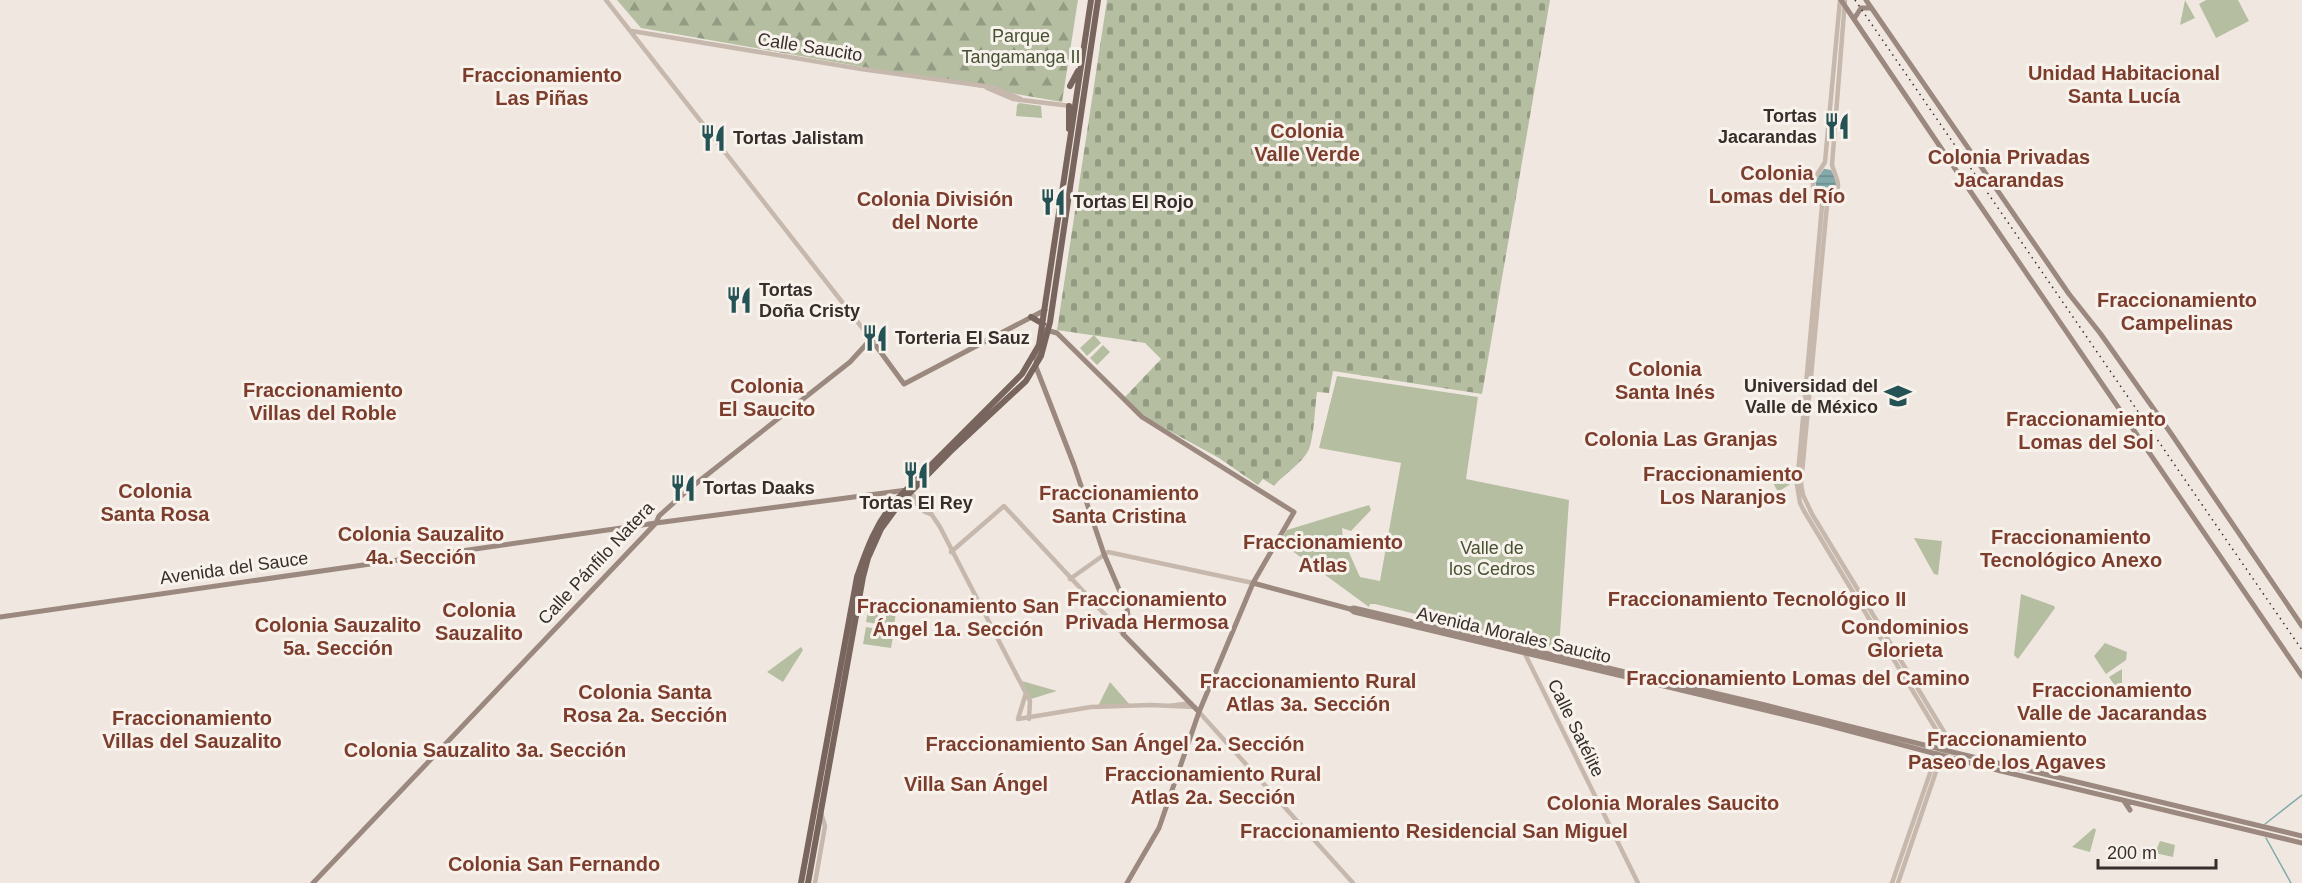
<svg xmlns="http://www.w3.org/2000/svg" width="2302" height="883" viewBox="0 0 2302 883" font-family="Arial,sans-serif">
<defs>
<pattern id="forest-firs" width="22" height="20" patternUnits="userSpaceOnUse" patternTransform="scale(1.5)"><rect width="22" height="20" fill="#b5bea1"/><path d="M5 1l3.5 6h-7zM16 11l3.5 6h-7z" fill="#949b83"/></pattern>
<pattern id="cemetery-stones" width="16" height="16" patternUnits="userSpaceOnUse" patternTransform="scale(1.5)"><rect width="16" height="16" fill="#b5bea1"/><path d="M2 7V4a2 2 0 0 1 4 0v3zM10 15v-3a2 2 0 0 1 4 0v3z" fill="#949b83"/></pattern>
<pattern id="water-rules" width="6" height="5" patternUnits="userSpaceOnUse" patternTransform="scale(1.5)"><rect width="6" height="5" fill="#82aaaa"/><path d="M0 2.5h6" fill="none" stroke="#6b8b8b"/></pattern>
</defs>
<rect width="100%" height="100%" fill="#f0e8e0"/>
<path fill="#b5bea1" d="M2185,0L2195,18L2180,25Z
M2206,0H2238L2249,21L2216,38L2199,4Z
M1019,103L1041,106L1042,118L1016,116L1017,105Z
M1094,335L1101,343L1087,356L1080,348Z
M1103,345L1110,352L1097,365L1090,358Z
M1337,376L1478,397L1466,479L1569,500L1559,649L1375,604H1370L1369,607L1280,542L1287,530L1369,505L1371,510L1351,531L1342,528L1343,539L1360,577L1380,581L1401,463L1319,448Z
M1771,479L1795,481L1778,492Z
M1914,538L1942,541L1938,575L1934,574Z
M2021,594L2054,606L2055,608L2018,659L2014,655Z
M869,606L896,611L894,627L866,622Z
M866,627L894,632L891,648L863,644Z
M2105,643L2127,652L2126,660L2106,674L2094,656Z
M801,647L803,650L783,682L767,672Z
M2122,669V696L2109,677Z
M1022,681L1057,691L1031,699Z
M1110,682L1131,706H1098Z
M2094,828L2096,830L2090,852L2072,847Z
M2160,841L2175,845L2173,857L2155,853Z"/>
<path fill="url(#forest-firs)" d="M617,0H1078L1062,102L641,28Z"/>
<path fill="url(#cemetery-stones)" d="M1107,0H1550L1482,394L1333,371L1329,393L1317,392C1315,406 1314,437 1309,449C1303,463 1284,474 1274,486L1263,479L1258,485L1219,458L1146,418L1125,397L1161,359L1145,343L1057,330Z"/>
<path fill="url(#water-rules)" d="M1824,169L1831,170L1837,182L1831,198L1827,199L1818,194L1815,181Z"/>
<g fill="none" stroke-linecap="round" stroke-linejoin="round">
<path stroke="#82aaaa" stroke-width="1.5" d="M2265,824L2302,795
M2266,838L2291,883"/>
<path stroke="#c7b8ad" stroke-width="4.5" d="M606,0L871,339
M1840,0L1825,162L1813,181V187L1822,206L1797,485L1800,503L1804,511L1943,741V750L1937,753L1892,883
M1845,0L1832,165C1840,189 1842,183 1827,205L1801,484L1803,495L1812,514L1949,740L1948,751L1942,754L1898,883
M632,31L861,69L992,87L1021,99
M987,88L1013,99L1071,106
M910,493L928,509L940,527L1030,701L1029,719
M908,495L925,512L930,514
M951,552L1004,506L1123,634
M1070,579L1108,552L1253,583
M1526,651L1525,654L1638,883
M1026,693L1018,719L1091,707L1151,705L1195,707
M1169,706L1191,703
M1199,712L1353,883
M815,883L825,826L821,813"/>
<path stroke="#9b887f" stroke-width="5" d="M1841,0L1964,182L2302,676
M1866,0L2069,294L2100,333L2170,432L2302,626
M1854,19L1861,8H1871
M1042,329L1057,333L1142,417L1294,512L1253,583L1199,712L1159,828L1127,883
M1037,350L1036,367L1074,465L1104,554L1127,608L1128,616L1123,634L1199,712
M1253,583L1350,609L1354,612L1819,723L2001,771L2302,843
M1350,609L1354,608L1765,705L1948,751L2302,836
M0,617L656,523L907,490
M2124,801L2130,810
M313,883L656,523L659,516L689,489L850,362L871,339L904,384L1045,310"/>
<path stroke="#77655e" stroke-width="6" d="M1070,86L1078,71
M1069,129V106
M1031,317L1043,324
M801,883L857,577C867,548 876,523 896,500L1022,374L1039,345L1091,0
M808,883L863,577L868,558L881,529L900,503L953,449L1026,381L1041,356L1050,322L1098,0"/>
<path stroke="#372e2b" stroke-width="1.5" stroke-dasharray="1.5 4.5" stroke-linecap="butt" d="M1855,0L2302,650"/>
</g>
<defs>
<symbol id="restaurant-bare" viewBox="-9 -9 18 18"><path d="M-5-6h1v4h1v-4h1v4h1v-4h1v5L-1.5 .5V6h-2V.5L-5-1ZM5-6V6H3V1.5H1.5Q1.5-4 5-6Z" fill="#255254" stroke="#f8f2ec" stroke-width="2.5" paint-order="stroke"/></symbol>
<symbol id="university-bare" viewBox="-9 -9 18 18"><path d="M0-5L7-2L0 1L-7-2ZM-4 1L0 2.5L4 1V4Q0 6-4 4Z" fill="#255254" stroke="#f8f2ec" stroke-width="2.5" paint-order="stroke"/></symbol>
</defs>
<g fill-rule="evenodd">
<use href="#restaurant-bare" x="1818" y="107" width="38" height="38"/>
<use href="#restaurant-bare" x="694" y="119" width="38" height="38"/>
<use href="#restaurant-bare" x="1034" y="183" width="38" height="38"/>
<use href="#restaurant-bare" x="720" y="281" width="38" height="38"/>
<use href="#restaurant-bare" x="856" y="319" width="38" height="38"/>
<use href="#university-bare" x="1879" y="377" width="38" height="38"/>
<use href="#restaurant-bare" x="897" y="456" width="38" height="38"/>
<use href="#restaurant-bare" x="664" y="469" width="38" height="38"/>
</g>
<g text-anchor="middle" stroke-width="6" stroke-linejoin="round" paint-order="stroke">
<g font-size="18" fill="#475231" stroke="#f8f2ec">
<text x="1021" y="42">Parque<tspan x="1021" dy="21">Tangamanga II</tspan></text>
<text x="1492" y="554">Valle de<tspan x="1492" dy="21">los Cedros</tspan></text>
</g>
<g font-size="18" fill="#372e2b" stroke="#f8f2ec">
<text transform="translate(810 47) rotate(9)" y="6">Calle Saucito</text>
<text transform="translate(596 563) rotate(-47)" y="6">Calle Pánfilo Natera</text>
<text transform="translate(234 568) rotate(-8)" y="6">Avenida del Sauce</text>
<text transform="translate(1514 635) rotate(13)" y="6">Avenida Morales Saucito</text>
<text transform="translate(1576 728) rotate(64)" y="6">Calle Satélite</text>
</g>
<g font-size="18" font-weight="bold" fill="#372e2b" stroke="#f8f2ec" text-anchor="start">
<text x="1817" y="122" text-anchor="end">Tortas<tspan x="1817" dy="21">Jacarandas</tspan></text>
<text x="733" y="144">Tortas Jalistam</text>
<text x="1073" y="208">Tortas El Rojo</text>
<text x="759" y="296">Tortas<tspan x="759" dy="21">Doña Cristy</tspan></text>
<text x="895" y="344">Torteria El Sauz</text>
<text x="1878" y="392" text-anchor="end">Universidad del<tspan x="1878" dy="21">Valle de México</tspan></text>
<text x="703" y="494">Tortas Daaks</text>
<text x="916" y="509" text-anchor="middle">Tortas El Rey</text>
</g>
<g font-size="20" font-weight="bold" fill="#7d3d2d" stroke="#f8f2ec">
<text x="2124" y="80">Unidad Habitacional<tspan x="2124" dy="23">Santa Lucía</tspan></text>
<text x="542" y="82">Fraccionamiento<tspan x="542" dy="23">Las Piñas</tspan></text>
<text x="1307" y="138">Colonia<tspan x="1307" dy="23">Valle Verde</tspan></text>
<text x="2009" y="164">Colonia Privadas<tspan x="2009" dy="23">Jacarandas</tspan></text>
<text x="1777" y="180">Colonia<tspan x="1777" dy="23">Lomas del Río</tspan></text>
<text x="935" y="206">Colonia División<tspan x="935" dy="23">del Norte</tspan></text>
<text x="2177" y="307">Fraccionamiento<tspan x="2177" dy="23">Campelinas</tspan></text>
<text x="1665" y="376">Colonia<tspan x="1665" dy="23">Santa Inés</tspan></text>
<text x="767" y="393">Colonia<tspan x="767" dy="23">El Saucito</tspan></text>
<text x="323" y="397">Fraccionamiento<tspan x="323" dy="23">Villas del Roble</tspan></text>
<text x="2086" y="426">Fraccionamiento<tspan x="2086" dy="23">Lomas del Sol</tspan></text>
<text x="1681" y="446">Colonia Las Granjas</text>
<text x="1723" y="481">Fraccionamiento<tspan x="1723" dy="23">Los Naranjos</tspan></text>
<text x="155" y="498">Colonia<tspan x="155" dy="23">Santa Rosa</tspan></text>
<text x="1119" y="500">Fraccionamiento<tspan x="1119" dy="23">Santa Cristina</tspan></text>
<text x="421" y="541">Colonia Sauzalito<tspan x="421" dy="23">4a. Sección</tspan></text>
<text x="2071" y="544">Fraccionamiento<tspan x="2071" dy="23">Tecnológico Anexo</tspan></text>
<text x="1323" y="549">Fraccionamiento<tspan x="1323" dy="23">Atlas</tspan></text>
<text x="1147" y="606">Fraccionamiento<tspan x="1147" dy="23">Privada Hermosa</tspan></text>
<text x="1757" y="606">Fraccionamiento Tecnológico II</text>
<text x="958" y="613">Fraccionamiento San<tspan x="958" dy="23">Ángel 1a. Sección</tspan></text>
<text x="479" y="617">Colonia<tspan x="479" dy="23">Sauzalito</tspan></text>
<text x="338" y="632">Colonia Sauzalito<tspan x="338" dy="23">5a. Sección</tspan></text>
<text x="1905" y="634">Condominios<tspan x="1905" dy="23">Glorieta</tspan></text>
<text x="1798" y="685">Fraccionamiento Lomas del Camino</text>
<text x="1308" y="688">Fraccionamiento Rural<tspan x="1308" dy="23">Atlas 3a. Sección</tspan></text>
<text x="2112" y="697">Fraccionamiento<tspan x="2112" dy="23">Valle de Jacarandas</tspan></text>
<text x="645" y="699">Colonia Santa<tspan x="645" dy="23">Rosa 2a. Sección</tspan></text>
<text x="192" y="725">Fraccionamiento<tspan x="192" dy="23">Villas del Sauzalito</tspan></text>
<text x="2007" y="746">Fraccionamiento<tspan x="2007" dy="23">Paseo de los Agaves</tspan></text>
<text x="1115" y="751">Fraccionamiento San Ángel 2a. Sección</text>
<text x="485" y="757">Colonia Sauzalito 3a. Sección</text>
<text x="1213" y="781">Fraccionamiento Rural<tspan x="1213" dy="23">Atlas 2a. Sección</tspan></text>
<text x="976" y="791">Villa San Ángel</text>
<text x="1663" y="810">Colonia Morales Saucito</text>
<text x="1434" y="838">Fraccionamiento Residencial San Miguel</text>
<text x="554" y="871">Colonia San Fernando</text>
</g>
</g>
<path d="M2098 859v9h118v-9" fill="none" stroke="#372e2b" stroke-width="3"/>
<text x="2107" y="859" font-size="18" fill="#372e2b" stroke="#f8f2ec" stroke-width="4.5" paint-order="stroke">200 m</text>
</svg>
